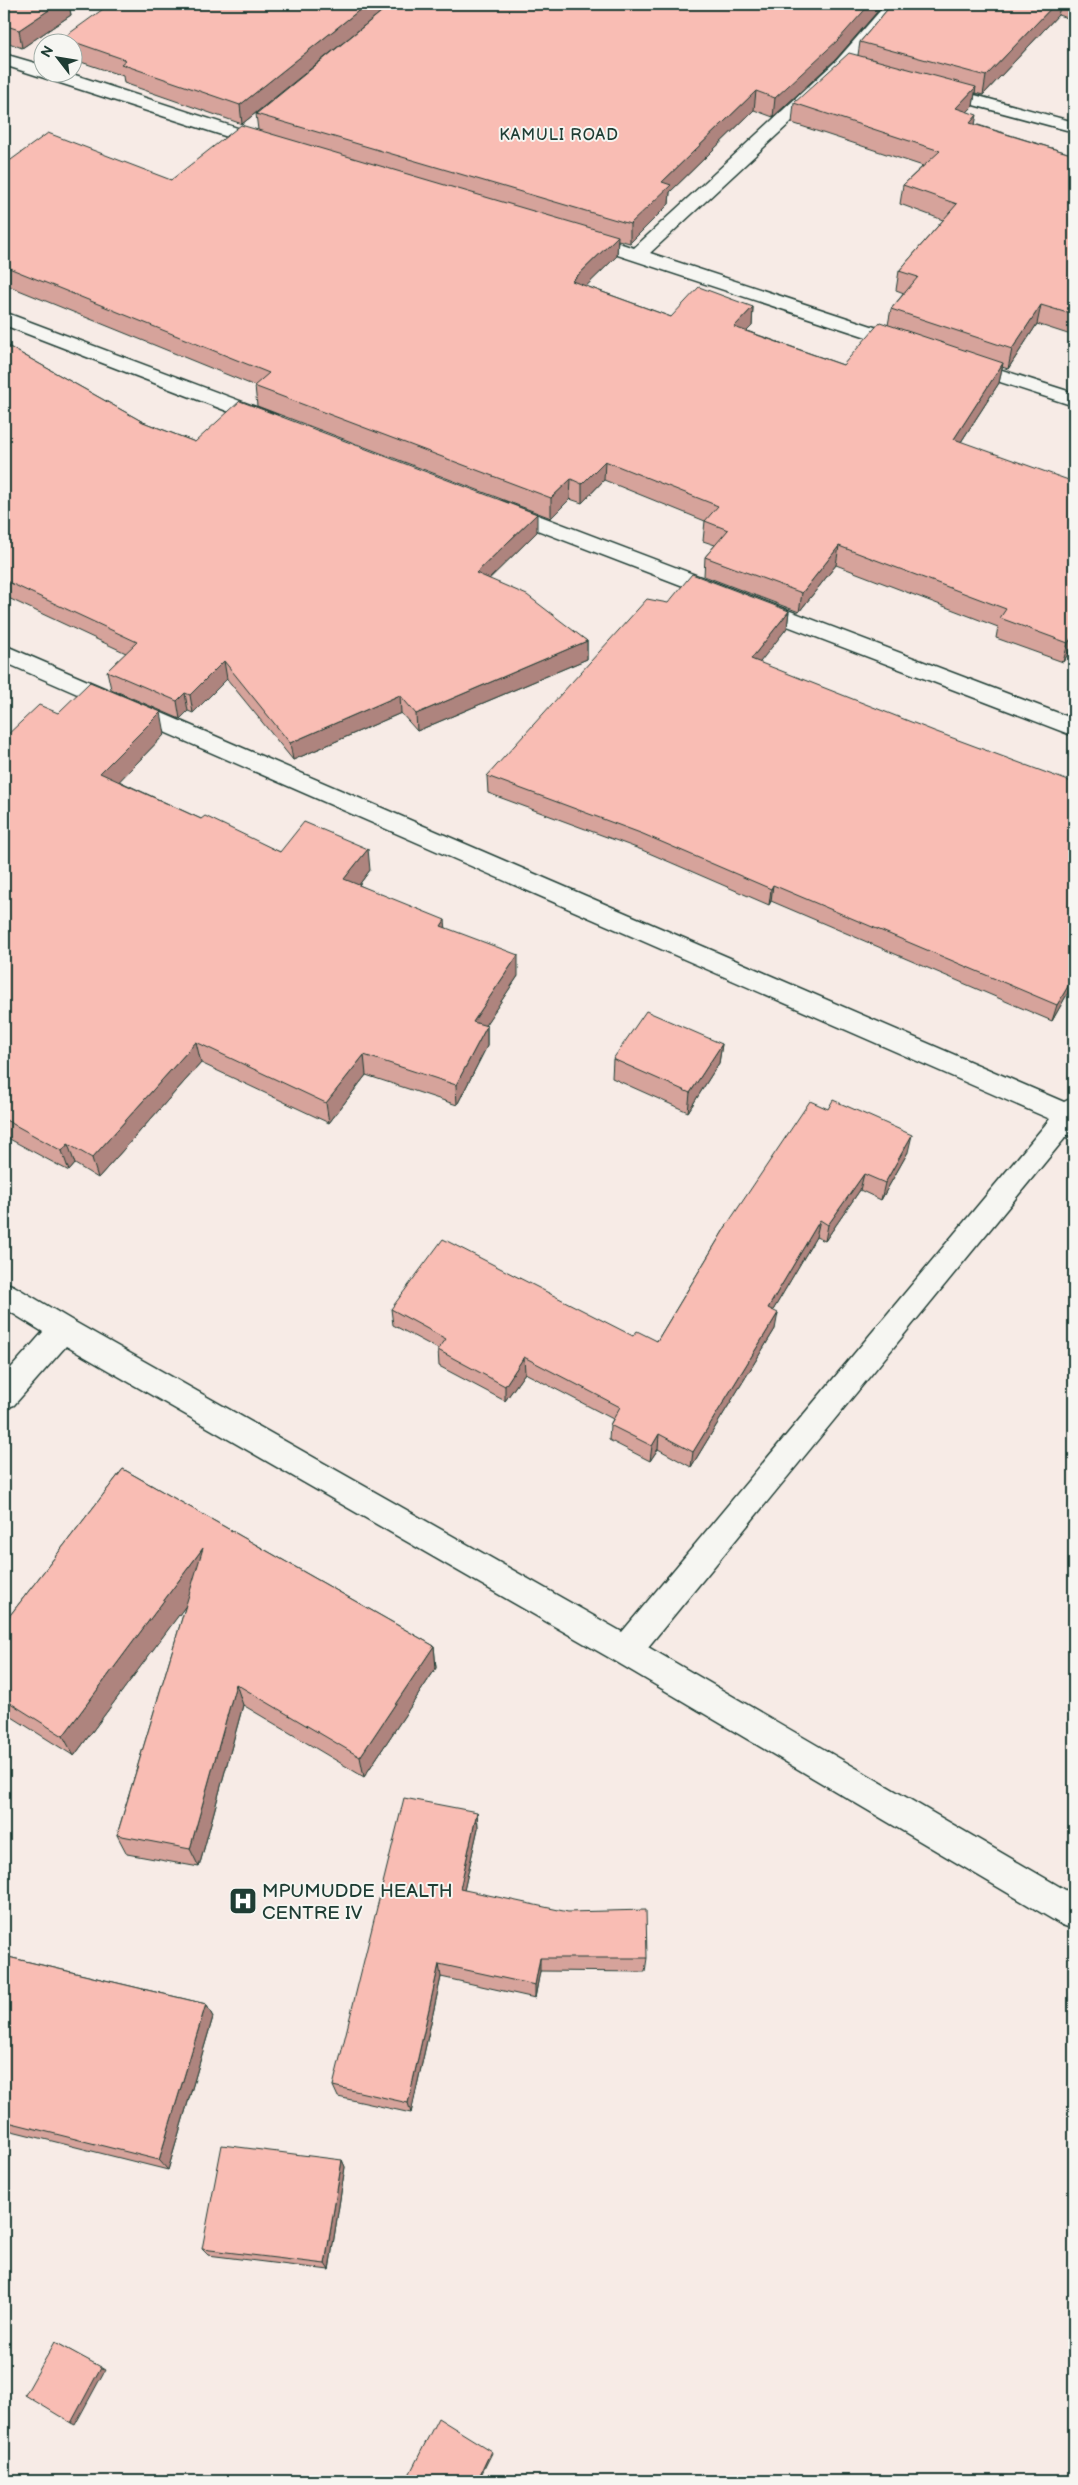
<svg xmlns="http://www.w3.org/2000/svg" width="1078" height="2485" viewBox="0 0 1078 2485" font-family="'Balsamiq Sans',sans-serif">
<rect width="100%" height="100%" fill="#f7ebe6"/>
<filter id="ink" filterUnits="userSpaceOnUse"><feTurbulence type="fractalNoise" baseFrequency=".02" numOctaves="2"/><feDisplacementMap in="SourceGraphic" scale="10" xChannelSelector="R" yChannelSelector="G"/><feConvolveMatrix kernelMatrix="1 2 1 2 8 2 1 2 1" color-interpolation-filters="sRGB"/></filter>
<g filter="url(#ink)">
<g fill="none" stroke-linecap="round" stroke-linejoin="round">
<defs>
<path id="minor" d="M886,4H903L849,68L650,253L914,340L917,344L914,348L907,350L900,348L575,241L573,237L575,233L582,231L634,248L837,60Z
M4,54L42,65V72H66L271,139L274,143L271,147H259L4,65Z
M938,85L1074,122V132L932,94L929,90L932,86Z
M4,312L277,415L280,420L277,425L270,426L263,425L4,325Z
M964,358L1074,393V406L957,368L954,364L957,360Z
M501,501L1074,719V736L493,513L490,508L493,503Z
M4,645L1064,1102L1074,1097V1127L648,1647L1074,1895V1929L1062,1925L615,1661L66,1346L14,1405L4,1409V1376L43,1332L4,1308V1282L14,1286L73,1321L622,1632L1050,1119L4,662Z"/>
</defs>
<use href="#minor" stroke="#1f3d34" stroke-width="3"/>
<use href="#minor" fill="#f6f6f2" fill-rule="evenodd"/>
</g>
<path fill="#d6a39b" stroke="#1f3d34" d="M4,4H69L71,15L22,48L4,41Z
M391,4H884L836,59L773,117L754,110L670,192L669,204L630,243L618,240L617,256L586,286L671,317L753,307L752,326L747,331L843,365L888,325L891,309L904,293L896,290L899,271L943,220L900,204L903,185L923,166L792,123L794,103L858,55L860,42L892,4H1074V20L1058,15L983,95L975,93L973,106L967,112L975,124L1074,155V336L1037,324L1008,369L1002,367L999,383L961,442L1074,645L1063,662L996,638L998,627L836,565L799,612L704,576L705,557L715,545L703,541L705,521L604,480L582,503L570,499L551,518L257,406L255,386L4,284V165L171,180L258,130L256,114Z
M391,4L242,124L124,83L123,76L72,59V42H63V38Z
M4,344L143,422L195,442L537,532L489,579L587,641V659L417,731L401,713L293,760L227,679L193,713L188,711L180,719L111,689L107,671L126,653L4,596Z
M668,603L789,611L787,628L759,662L1074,982L1052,1021L771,901L769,905L642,850L488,793L487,776Z
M58,713L165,734L119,781L201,819L280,852L370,870L359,885L446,928L518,976L485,1025L487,1026V1046L457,1105L366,1075L329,1123L201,1063L98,1178L75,1164L69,1171L4,1136V738Z
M722,1044L719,1063L688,1112L612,1078L613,1059Z
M908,1152L881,1200L860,1190L825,1241L816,1237L773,1310L775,1329L691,1467L658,1449L650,1461L609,1440L610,1425L613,1419L525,1373L505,1401L439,1366L438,1349L393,1325L391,1309L633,1336L657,1341L728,1223Z
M123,1469L434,1646L436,1668L364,1777L243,1705L199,1867L127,1854L117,1835L186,1605L74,1756L4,1712V1623Z
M477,1812L478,1828L464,1890L647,1958L645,1972L540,1971L535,1998L441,1977L411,2113L338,2097L333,2086Z
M4,1956L206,2004L213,2017L168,2170L4,2129Z
M342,2160L345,2167L329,2270L208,2255L202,2249Z"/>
<path fill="#ae847e" stroke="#1f3d34" d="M58,4H69L71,15L22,48L19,30Z
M367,4H391L242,124L240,105Z
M870,4H884L836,59L773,117L775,98Z
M1055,4H1061L1058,15L983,95L986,76Z
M976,87L973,106L952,128L956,108Z
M756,91L754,110L670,192L669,204L630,243V224L662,182Z
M977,115L973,134L970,123Z
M618,236L617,256L571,301L572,281Z
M1041,305L1037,324L1008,369L1012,349Z
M753,307L752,326L732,346L734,327Z
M1003,363L999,383L950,459L954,439Z
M605,461L604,480L582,503V484Z
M571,479L570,499L551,518V498Z
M537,514V532L477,591L476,573Z
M839,546L836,565L799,612L802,593Z
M789,611L787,628L749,676L751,659Z
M1074,634V645L1063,662L1068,643Z
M587,641V659L417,731L416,714Z
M224,661L227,679L193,713L190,695Z
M185,693L188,711L180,719L177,701Z
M400,695L401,713L293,760L290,743Z
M161,712L165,734L106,795L100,773Z
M368,849L370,870L347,901L344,879Z
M773,885L771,901L769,905L771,889Z
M445,920L447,941L441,926Z
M518,955V976L474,1042L473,1022Z
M1074,976V982L1052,1021L1057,1005Z
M487,1026V1046L457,1105L456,1085Z
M196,1042L201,1063L98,1178L92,1158Z
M722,1044L719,1063L688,1112L690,1093Z
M364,1055L366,1075L329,1123L326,1103Z
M912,1135L908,1152L881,1200L885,1183Z
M68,1144L75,1164L69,1171L62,1151Z
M864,1174L860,1190L825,1241L828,1225Z
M820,1220L816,1237L765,1324L768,1308Z
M778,1313L775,1329L691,1467L693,1452Z
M524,1357L525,1373L505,1401V1386Z
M659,1434L658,1449L650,1461L652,1446Z
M203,1548L211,1572L74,1756L63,1736Z
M434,1646L436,1668L364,1777L360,1757Z
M236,1684L243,1705L199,1867L190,1849Z
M477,1812L478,1828L461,1904L460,1889Z
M540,1958V1971L535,1998V1985Z
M439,1964L441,1977L411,2113L408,2103Z
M206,2004L213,2017L168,2170L159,2160Z
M342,2160L345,2167L329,2270L325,2264Z
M55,2342L105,2370L75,2425L71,2423Z
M491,2451L492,2453L478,2481H477Z"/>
<path fill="#f9bdb4" stroke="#1f3d34" d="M4,4H58L19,30L4,25Z
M110,4H367L240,105L121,64L126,60L63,38Z
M391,4H870L838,40L775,98L756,91L662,182L671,185L630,224L256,114Z
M892,4H1055L986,76L860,42Z
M849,53L976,87L956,108L977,115L970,123L1074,155V315L1041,305L1012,349L891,309L918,277L899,271L957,204L903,185L940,151L794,103Z
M241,125L618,236L572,281L671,317L699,287L753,307L734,327L843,365L880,322L1003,363L954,439L1074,482V634L1068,643L1000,618L1006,609L839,546L802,593L705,557L728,530L705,521L718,506L605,461L582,484L571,479L551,498L254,386L269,373L4,266V165L48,133L171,180Z
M4,344L143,422L195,442L240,401L537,514L476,573L527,595L587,641L416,714L400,695L290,743L224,661L190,695L185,693L177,701L107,671L137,642L4,580Z
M692,574L789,611L751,659L934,731L1074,783V976L1057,1005L773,885L771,889L643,834L487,776L647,599L668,603Z
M90,682L161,712L100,773L201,819L205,816L280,852L304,822L368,849L344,879L445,920L441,926L518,955L473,1022L487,1026L456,1085L364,1055L326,1103L196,1042L92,1158L68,1144L62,1151L4,1119V738L39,705L58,713Z
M646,1011L722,1044L690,1093L613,1059Z
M833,1100L912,1135L885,1183L864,1174L828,1225L820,1220L768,1308L778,1313L693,1452L659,1434L652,1446L610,1425L620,1407L524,1357L505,1386L438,1350L446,1339L391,1309L443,1239L633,1336L637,1331L657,1341L728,1223L810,1101L828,1109Z
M123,1469L434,1646L360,1757L236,1684L190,1849L117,1835L203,1548L63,1736L4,1699V1623Z
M404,1798L477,1812L460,1889L568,1912L646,1910L647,1958H540L535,1985L439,1964L408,2103L333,2086Z
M4,1956L206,2004L159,2160L4,2121Z
M222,2145L342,2160L325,2264L202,2249Z
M55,2342L101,2367L71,2423L25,2395Z
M438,2418L491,2451L477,2481H406Z"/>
</g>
<defs>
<symbol id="hospital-square" viewBox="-11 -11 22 22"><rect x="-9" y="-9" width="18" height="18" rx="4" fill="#1f3d34" stroke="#f6f6f2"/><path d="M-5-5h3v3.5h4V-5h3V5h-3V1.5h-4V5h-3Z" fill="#fff"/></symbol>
</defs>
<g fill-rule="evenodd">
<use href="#hospital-square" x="227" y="1885" width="32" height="32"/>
</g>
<g text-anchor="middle" stroke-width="4" stroke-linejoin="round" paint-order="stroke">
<g font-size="16" letter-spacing="1" fill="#1f3d34" stroke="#f6f6f2">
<text x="559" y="140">KAMULI ROAD</text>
</g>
<g font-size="19" fill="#1f3d34" stroke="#f6f6f2" text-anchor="start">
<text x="262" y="1897">MPUMUDDE HEALTH<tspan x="262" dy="22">CENTRE IV</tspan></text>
</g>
</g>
<rect width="1078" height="2485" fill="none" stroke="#f6f6f2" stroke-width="20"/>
<rect x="10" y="10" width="1058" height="2465" fill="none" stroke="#1f3d34" stroke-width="2" filter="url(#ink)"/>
<g transform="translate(58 58) rotate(301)"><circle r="24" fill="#f6f6f2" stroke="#a0aca6"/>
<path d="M0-4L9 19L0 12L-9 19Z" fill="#1f3d34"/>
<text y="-8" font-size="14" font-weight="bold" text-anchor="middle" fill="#1f3d34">N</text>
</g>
</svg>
